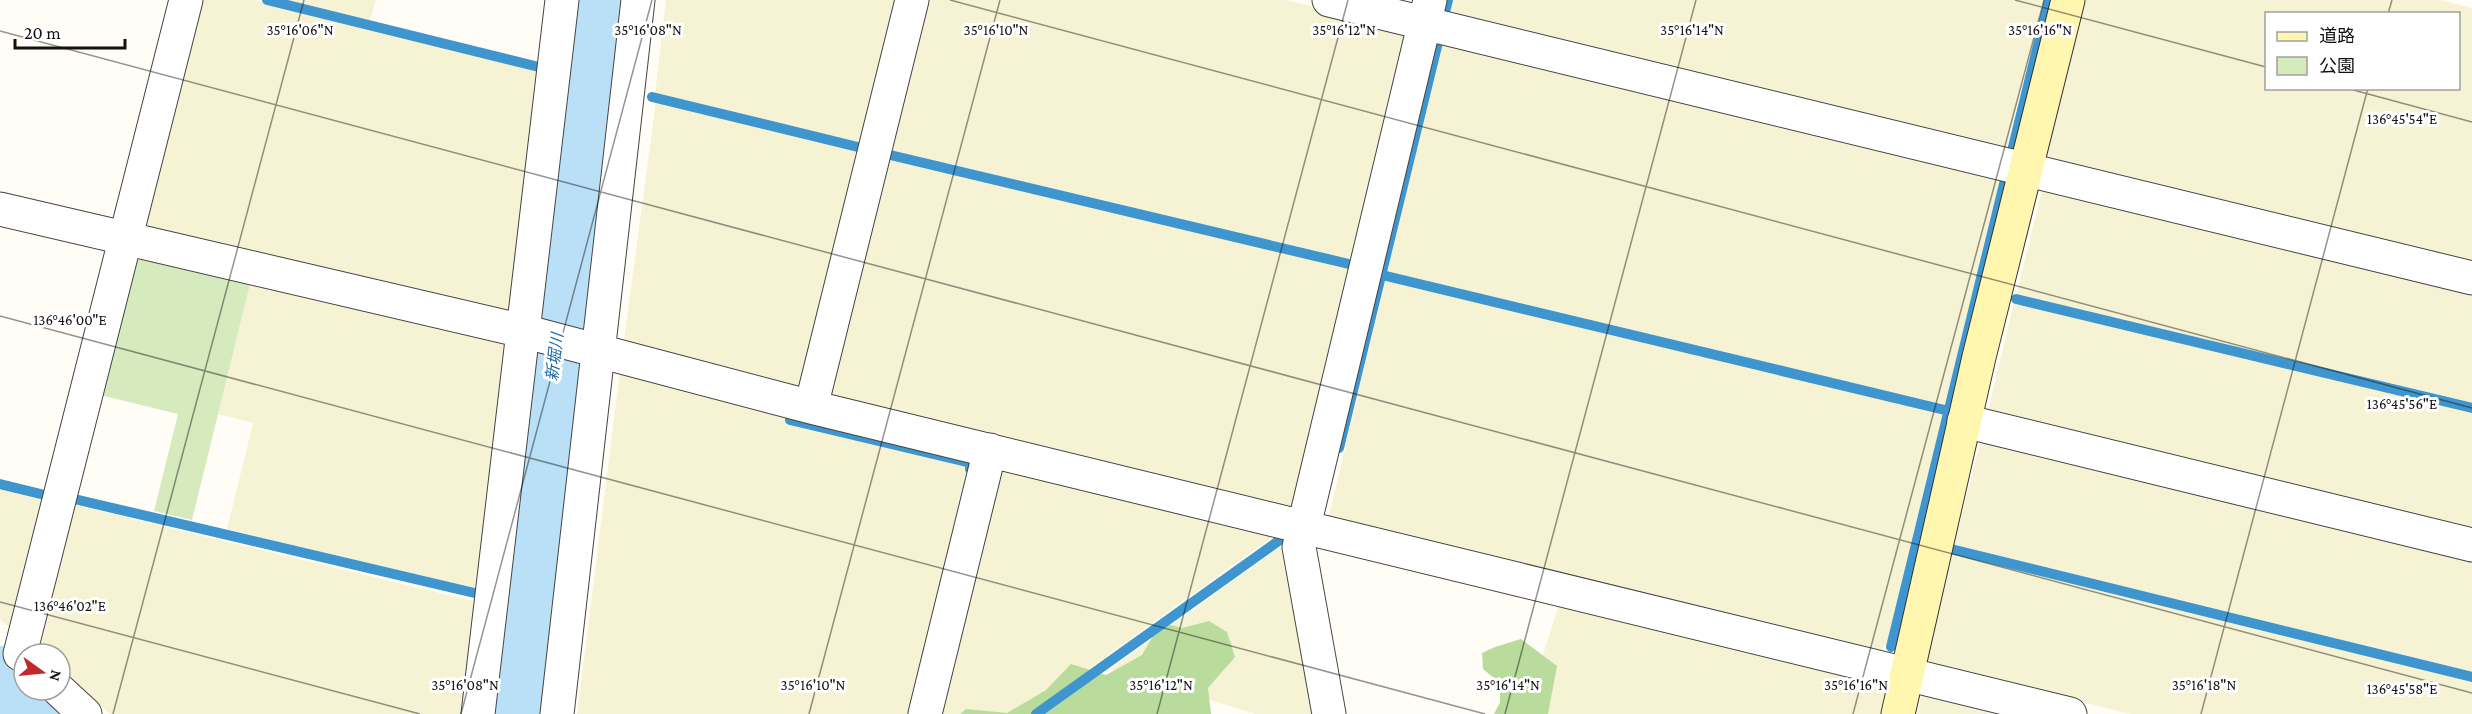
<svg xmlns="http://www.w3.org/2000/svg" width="2472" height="714" viewBox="0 0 2472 714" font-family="'Crimson Pro','Noto Sans JP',serif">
<rect width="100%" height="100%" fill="#fffdf5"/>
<path fill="#f6f3d4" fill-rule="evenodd" d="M195,0H253L545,71L515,318L140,229Z
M274,0H376L369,24Z
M666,0H894L861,144L655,94Z
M921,0H1286L1413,30L1358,263L884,150Z
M1452,0H2043L2006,152L1448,16Z
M2086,0H2440L2472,8V269L2049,167L2044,157ZM2266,14H2458V88H2266Z
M1442,40L2002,178L1946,408L1387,274Z
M656,101L859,149L801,393L623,348Z
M883,155L1357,269L1299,514L827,397Z
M2043,186L2472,291V404L2016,296Z
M1386,279L1945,412L1887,645H1884L1880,657L1328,520Z
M251,280L508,342L479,590L227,529L253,423L218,414Z
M2014,303L2472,411V535L1986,419Z
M620,370L789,412L787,423L968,465L909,714H577Z
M1983,431L2472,555V675L1954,546Z
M999,462L1282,530L1026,714H939Z
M0,489L52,502L18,636L0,619Z
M75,505L477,602L467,714H110L60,668V654H45L40,650Z
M1285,544L1314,714H1256L1110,669Z
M1953,553L2472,681V714H2131L1925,664Z
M1561,598L1878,677L1876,686L1885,691L1881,714H1524Z
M1921,696L1994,714H1917Z"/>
<path fill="#d5ebbd" d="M148,255L251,280L192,520L154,511L178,414L100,395L132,263Z"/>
<path fill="#b9dc9c" d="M1209,621L1227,632L1235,657L1208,688L1211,714H960L966,709L1007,713L1046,690L1071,664L1106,675L1142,655L1161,622L1182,628Z
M1521,639L1557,666L1548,714H1494L1500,702V683L1483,669L1482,653L1495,647Z"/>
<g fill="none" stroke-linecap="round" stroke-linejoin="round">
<path stroke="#3f96cf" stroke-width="10" d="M267,0L543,68
M1445,12L1448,0
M589,82L606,86
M652,97L862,148
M2013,147L2049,0
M886,154L1353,265
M1382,275L1949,411
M2016,299L2472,408
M792,414L790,420L971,463L970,469
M1339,448L1439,38
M0,484L49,496
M70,498L483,595
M1951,549L2472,677
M1891,647L2005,180
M1036,714L1284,537"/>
<path stroke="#b9e0f7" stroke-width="66" d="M0,679L40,714
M511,714L598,0"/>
<defs>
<path id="street" d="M1329,0L2472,278
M0,209L523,331L811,407L2070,714
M811,407L912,0
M1964,421L2472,545
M20,654L186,0
M59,690L85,714
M478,714L562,0
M557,714L638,0
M925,714L990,450
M1329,714L1299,547L1430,0"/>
<path id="secondary" d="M1898,714L1979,357L2068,0"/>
</defs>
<use href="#street" stroke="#444" stroke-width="35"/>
<use href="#secondary" stroke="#333" stroke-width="35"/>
<use href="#street" stroke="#fff" stroke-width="33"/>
<use href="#secondary" stroke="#fff6b0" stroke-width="33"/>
</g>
<path fill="none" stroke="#111" stroke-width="1.5" stroke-opacity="0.45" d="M950,0L2472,408M2015,0L2266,67M2388,14L2392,0M0,31L2472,693M2346,88L2472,122M0,316L1485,714M0,602L420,714M113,714L304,0M461,714L652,0M809,714L1000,0M1157,714L1348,0M1505,714L1696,0M1853,714L2044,0M2201,714L2368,88"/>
<g text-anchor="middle" stroke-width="6" stroke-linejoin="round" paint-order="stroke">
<g font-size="16" font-style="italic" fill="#1768a6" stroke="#fff">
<text transform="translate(554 357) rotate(-83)" y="6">新堀川</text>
</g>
</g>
<g font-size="15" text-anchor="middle" fill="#111" stroke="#fff" stroke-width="6" stroke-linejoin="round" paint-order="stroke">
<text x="300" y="35">35°16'06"N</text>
<text x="648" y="35">35°16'08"N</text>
<text x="996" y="35">35°16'10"N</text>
<text x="1344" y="35">35°16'12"N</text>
<text x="1692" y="35">35°16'14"N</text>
<text x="2040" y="35">35°16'16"N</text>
<text x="2402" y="124">136°45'54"E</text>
<text x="70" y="325">136°46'00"E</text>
<text x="2402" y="409">136°45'56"E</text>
<text x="70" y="611">136°46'02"E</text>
<text x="465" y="690">35°16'08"N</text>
<text x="813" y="690">35°16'10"N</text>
<text x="1161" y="690">35°16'12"N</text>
<text x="1508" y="690">35°16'14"N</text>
<text x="1856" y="690">35°16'16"N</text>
<text x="2204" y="690">35°16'18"N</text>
<text x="2402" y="694">136°45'58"E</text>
</g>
<rect x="2265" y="12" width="195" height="78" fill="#ffffff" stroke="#a0a0a0" stroke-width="1.5"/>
<rect x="2277" y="32" width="30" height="9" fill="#fff6b0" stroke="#a0a0a0" stroke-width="1.5"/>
<text x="2319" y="42" font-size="18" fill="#111111">道路</text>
<rect x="2277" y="57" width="30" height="18" fill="#d5ebbd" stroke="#a0a0a0" stroke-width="1.5"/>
<text x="2319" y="72" font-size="18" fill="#111111">公園</text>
<g transform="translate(42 672) rotate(105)"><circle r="28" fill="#ffffff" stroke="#a0a0a0" stroke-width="1.5"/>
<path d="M0-4.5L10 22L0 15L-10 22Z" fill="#c4262e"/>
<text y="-9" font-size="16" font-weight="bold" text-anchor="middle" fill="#111111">N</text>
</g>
<path d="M15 39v9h110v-9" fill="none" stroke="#111111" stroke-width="3"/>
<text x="24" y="39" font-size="18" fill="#111111" stroke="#ffffff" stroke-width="4.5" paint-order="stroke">20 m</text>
</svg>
